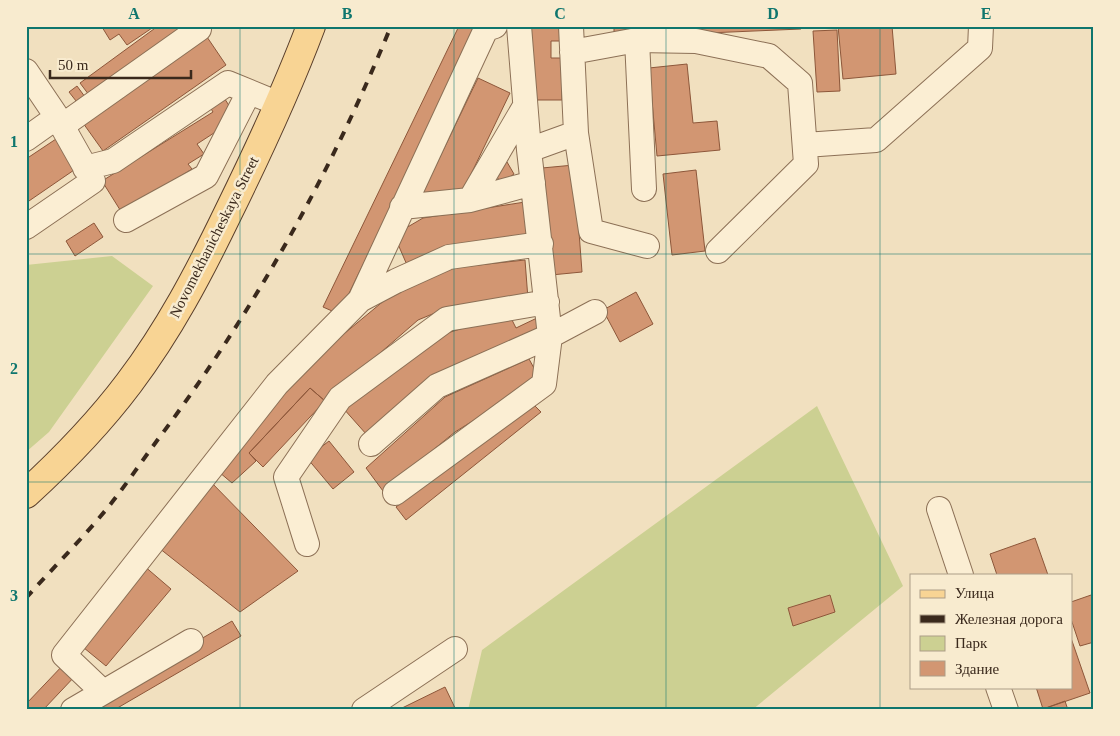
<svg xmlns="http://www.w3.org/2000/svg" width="1120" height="736" viewBox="0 0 1120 736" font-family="Georgia,serif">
<rect width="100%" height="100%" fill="#f1e0bf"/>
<path fill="#ccd092" d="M112,256L153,286L49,432L26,452V265Z
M817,406L903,586L752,710H468L482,650Z"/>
<path fill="#d29672" stroke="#8d573a" d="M155,26L127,45L119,34L110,40L102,27Z
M158,26H191L92,99L80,83Z
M459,26H479L339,314L323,307Z
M530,26H559L560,41H551V58H561L562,100H531Z
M614,26H801V29L614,37Z
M838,26H892L896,74L843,79Z
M837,30L840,91L817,92L813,31Z
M207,37L226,65L103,151L83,123Z
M687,64L693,123L717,121L720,150L657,156L649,68Z
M478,78L510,93L461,195L422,194Z
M77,86L88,101L80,106L69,92Z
M221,93L237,118L197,144L204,154L188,164L192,169L122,213L102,181L213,112L207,102Z
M56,139L77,168L26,203V159Z
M507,162L514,174L501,183L493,171Z
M574,165L582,272L551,275L542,168Z
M696,170L705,251L672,255L663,174Z
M525,202L530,233L407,265L394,235L423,218Z
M94,223L103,237L75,256L66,241Z
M525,260L528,299L447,308L418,320L325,401L310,388L249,453L256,461L232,483L219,472L287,381L386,299L450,268Z
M636,292L653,324L620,342L603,310Z
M509,314L516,328L537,318L543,332L367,435L343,408L444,334Z
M529,359L540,379L455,432L383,491L366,468L445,397Z
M310,388L325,401L263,467L249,453Z
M532,403L541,412L406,520L396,507Z
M329,441L354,472L333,489L307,458Z
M208,479L298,571L240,612L159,548Z
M1035,538L1048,575H997L990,554Z
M143,565L171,589L106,666L78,643Z
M1094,594V642L1080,646L1071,619V602Z
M830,595L835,612L793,626L788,608Z
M232,621L241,636L114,710H78Z
M1071,638L1090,693L1043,709L1036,687H1071Z
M65,663L77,674L43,710H26V704Z
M445,687L456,710H398Z
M1065,701L1068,710H1044L1043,709Z"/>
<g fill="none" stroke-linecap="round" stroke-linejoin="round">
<defs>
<path id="minor" d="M571,26L576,133L591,231L647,246
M637,40L644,189
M572,52L637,40L696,41L769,56L800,83L806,164L718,251
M26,71L57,117L93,181L26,227
M62,126L199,29
M26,139L57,117
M805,145L876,140L980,48L981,26
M529,150L576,133
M85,168L113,161L228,83L279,104
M470,200L525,106
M402,207L470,200L533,183
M126,220L206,176L249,92
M360,300L486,29L495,26
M371,444L437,386L550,336L595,312
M395,493L544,384L550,336L529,150L519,26
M939,509L961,575
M307,544L286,477L340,398L447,319L547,302
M998,687L1006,710
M103,692L64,655L277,384L360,300L396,281L449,257L541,244
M73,710L191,641
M364,710L455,649"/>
<path id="major" d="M26,494C63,460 99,423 129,383C169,330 199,273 228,213C258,152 287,90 311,26"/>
</defs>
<use href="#minor" stroke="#8c7056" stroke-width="26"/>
<use href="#major" stroke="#593e2b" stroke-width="30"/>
<use href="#minor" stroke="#fbeed3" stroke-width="24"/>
<use href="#major" stroke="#f8d494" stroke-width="28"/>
<path stroke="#3a291c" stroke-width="4" stroke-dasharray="9 9" stroke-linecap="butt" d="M26,598C52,569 80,541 105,511C124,488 141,462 159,438C254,311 331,173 391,26"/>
</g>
<path fill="none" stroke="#0f766e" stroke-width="1" stroke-opacity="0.55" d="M240,26V710M454,26V710M666,26V710M880,26V710M26,254H1094M26,482H1094"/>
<g text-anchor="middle" stroke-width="5" stroke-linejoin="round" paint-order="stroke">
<g font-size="15" fill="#3a291c" stroke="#f8ebcf">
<text transform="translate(214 237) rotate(-63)" y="5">Novomekhanicheskaya Street</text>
</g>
</g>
<rect width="1120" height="736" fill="none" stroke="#f8ebcf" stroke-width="55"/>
<rect x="910" y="574" width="162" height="115" fill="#f8ebcf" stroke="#ac9d87"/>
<rect x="920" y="590" width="25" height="8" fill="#f8d494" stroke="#ac9d87"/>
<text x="955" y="598" font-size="15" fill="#3a291c">Улица</text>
<rect x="920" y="615" width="25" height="8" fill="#3a291c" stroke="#ac9d87"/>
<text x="955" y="624" font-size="15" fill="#3a291c">Железная дорога</text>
<rect x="920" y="636" width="25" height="15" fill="#ccd092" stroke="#ac9d87"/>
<text x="955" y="648" font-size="15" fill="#3a291c">Парк</text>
<rect x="920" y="661" width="25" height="15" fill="#d29672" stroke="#ac9d87"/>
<text x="955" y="674" font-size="15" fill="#3a291c">Здание</text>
<path d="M50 70v8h141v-8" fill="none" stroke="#3a291c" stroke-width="2.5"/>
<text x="58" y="70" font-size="15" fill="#3a291c" stroke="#f8ebcf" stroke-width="4" paint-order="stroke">50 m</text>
<rect x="28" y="28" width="1064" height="680" fill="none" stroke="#0f766e" stroke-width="2"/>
<g font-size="16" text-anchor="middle" font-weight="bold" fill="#0f766e">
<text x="134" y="19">A</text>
<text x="347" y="19">B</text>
<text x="560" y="19">C</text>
<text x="773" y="19">D</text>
<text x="986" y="19">E</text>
<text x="14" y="147">1</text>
<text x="14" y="374">2</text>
<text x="14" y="601">3</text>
</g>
</svg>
